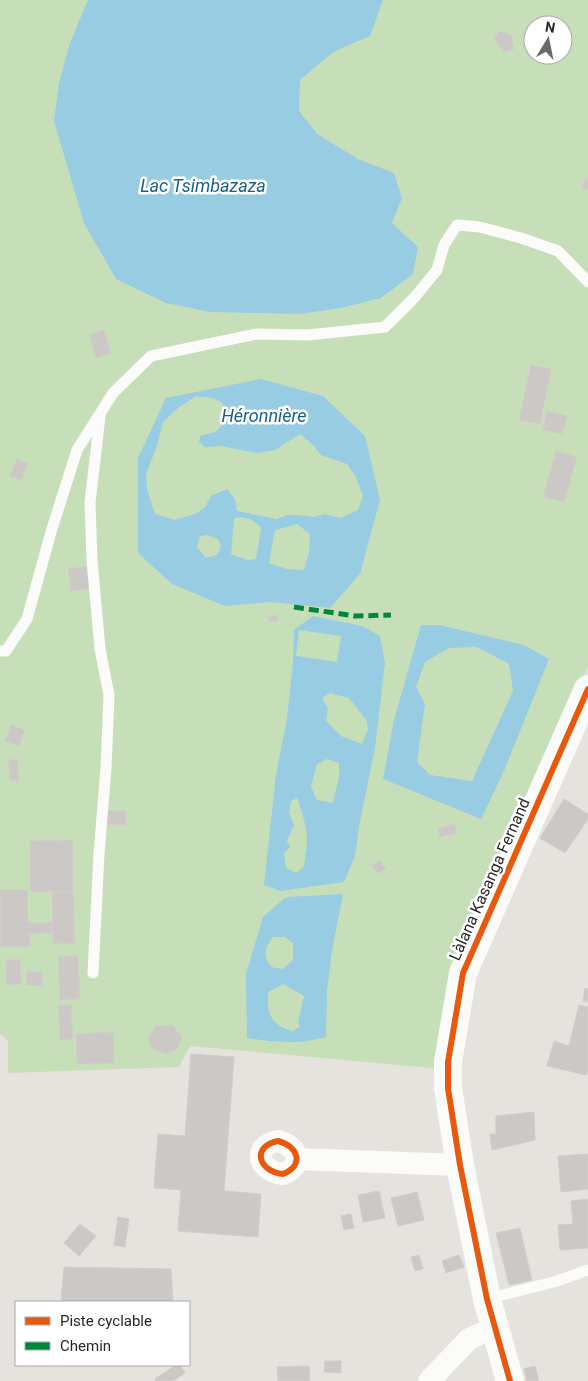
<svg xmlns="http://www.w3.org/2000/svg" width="588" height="1381" viewBox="0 0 588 1381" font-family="Roboto,sans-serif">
<rect width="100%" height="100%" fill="#e6e2de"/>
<path fill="#c7dfb9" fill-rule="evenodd" d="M0,0H588V667L499,867L442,1069L190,1046L179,1067L8,1073V1041L0,1034ZM533,25H563V55H533Z"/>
<path fill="#97cce2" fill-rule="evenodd" d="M88,0H383L370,36L333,52L300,80L299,111L317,134L358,159L394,173L402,198L392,223L418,247L413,274L381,298L341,308L299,314L210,312L166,303L116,279L84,223L54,121L59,83L70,43Z
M261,379L323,396L365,436L380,500L360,574L330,608L271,602L225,606L172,584L138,553V458L166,398ZM196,396C216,399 223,396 229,418L215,432L200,436L199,442L205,447L221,446L256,453L275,450L300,434L312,444L321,455L347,464L356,477L363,496L358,510L341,518L325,514L314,517L298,515H288L276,519L237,511L235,499L227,489L211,496L205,507L197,513L175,520L155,514L147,489L146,474L157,446L163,422L178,408ZM243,517L254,521L261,528L256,559L247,560L231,554L234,518ZM297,524L310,534L309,553L304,570L287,569L269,563L275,530ZM207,535L218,539L221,546L217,555L206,558L197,547L200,536Z
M313,616L362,626L380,636L385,663L375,748L359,826L355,856L344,882L280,891L264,885L276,775L287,719L293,662L294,630ZM299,630L341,636L337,662L296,656ZM330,693L349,698L367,721L368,729L362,744L341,736L326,721L328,708L322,698ZM327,759L339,763V777L333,803L317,800L311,786L317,764ZM297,798C301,807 307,829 307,838C307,847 305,857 304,866L296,873L286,868L284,853L290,847L287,841L294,825L289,813L291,801Z
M421,625H439L524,645L549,659L504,771L481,819L383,779L394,720ZM477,647L509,664L513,691L472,781L430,775L417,762L425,704L416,687L425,662L449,648Z
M343,894L332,951L327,991L326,1037C296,1045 277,1042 247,1038L246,974L263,917L286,897ZM273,937H285L293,943V960L282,969L271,967C262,954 265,948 273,937ZM283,984L304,996L298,1022L300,1027L292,1031C270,1024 267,1014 268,992Z"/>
<path fill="#cbc8c5" stroke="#d1ceca" d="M500,31L511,35L514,49L503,52L494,37Z
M588,175V190L582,187Z
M104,330L111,353L96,358L89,335Z
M531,365L551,369L540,424L519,420Z
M547,411L567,416L562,434L543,430Z
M556,451L577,457L564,502L543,496Z
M17,459L28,463L21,480L10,476Z
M86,566L90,589L71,591L68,569Z
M277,615L278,621L269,622L268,616Z
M11,725L25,730L19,746L5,741Z
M17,759L19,780L10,781L8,760Z
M564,799L588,814V819L565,853L540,838Z
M106,810L126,811V825L106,824Z
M455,824L457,833L440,837L438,828Z
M73,840V891L31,892L30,841Z
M379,860L386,868L379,874L371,866Z
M0,890H27L28,923L52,922V933L30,934V946L1,947Z
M73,891L75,943L53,944L52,892Z
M78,956L80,999L60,1000L58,957Z
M20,959L21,984L7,985L6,960Z
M27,971L43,973L42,986L26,985Z
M585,988L588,989V1002L583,1001Z
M58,1005H71L73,1039L60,1040Z
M579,1005L588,1007V1072L586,1075L547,1066L554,1041L569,1046Z
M172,1025L182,1037L178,1048L166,1054L153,1049L148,1038L156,1026Z
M113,1032L114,1063L77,1064L76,1034Z
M191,1054L234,1057L224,1191L261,1194L258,1237L178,1231L181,1190L154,1188L158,1134L185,1136Z
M534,1112L535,1140L492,1150L490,1134H496V1116Z
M588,1154V1189L561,1192L558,1156Z
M379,1191L385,1218L363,1222L358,1195Z
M417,1192L424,1220L398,1226L391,1198Z
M588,1199V1248L560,1250L558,1225L573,1224L571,1201Z
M351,1214L354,1228L344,1230L341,1216Z
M118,1217L129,1219L125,1247L114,1245Z
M80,1224L96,1236L79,1256L64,1243Z
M520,1228L532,1280L509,1285L496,1233Z
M419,1255L423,1269L415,1271L411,1257Z
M459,1255L464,1267L446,1273L442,1261Z
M64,1267L171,1269L173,1302H61Z
M325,1361H341V1373L324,1372Z
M176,1365H180L185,1373L173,1381H156L155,1379Z
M309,1366L310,1381H278L277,1367Z
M535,1366L539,1381H527L524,1369Z"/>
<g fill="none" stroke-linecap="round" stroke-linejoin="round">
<path stroke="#fbfbfa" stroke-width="11" d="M0,651H6L27,619L51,532L77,450L113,393L151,356L257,334L308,335L385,327L414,298L437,270L444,245L457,225L480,227L521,238L558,251L588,282
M93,973L99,854L106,768L109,695L100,649L92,560L90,503L100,416
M487,1299L557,1281L588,1270"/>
<path stroke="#fbfbfa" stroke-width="22" d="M278,1141C298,1146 305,1165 283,1174C257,1171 252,1146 278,1141Z
M297,1159L460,1165
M429,1381L469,1339L496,1327"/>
<path stroke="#fbfbfa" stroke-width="28" d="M510,1381L487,1299L460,1165L448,1088V1062L463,973L588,689"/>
<path stroke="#00873e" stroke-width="5" stroke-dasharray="10 5" stroke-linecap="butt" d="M294,607L355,616L391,615"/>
<defs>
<path id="cycleway" d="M278,1141C298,1146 305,1165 283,1174C257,1171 252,1146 278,1141Z
M510,1381L487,1299L460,1165L448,1088V1062L463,973L588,689"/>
</defs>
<use href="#cycleway" stroke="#fff" stroke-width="9"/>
<use href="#cycleway" stroke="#e8590c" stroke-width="6"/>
</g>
<g text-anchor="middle" stroke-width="5" stroke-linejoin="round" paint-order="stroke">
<g font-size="16" fill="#282828" stroke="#fff">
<text transform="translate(489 879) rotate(-66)" y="6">Làlana Kasanga Fernand</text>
</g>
<g font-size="18" font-style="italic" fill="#185f8c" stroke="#fff">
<text x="203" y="192">Lac Tsimbazaza</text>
<text x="264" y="422">Héronnière</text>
</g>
</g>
<rect x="15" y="1301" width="175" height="65" fill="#ffffff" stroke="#a9a9a9"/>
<rect x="25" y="1317" width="25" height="8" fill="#e8590c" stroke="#a9a9a9"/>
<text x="60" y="1326" font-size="15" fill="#282828">Piste cyclable</text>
<rect x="25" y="1342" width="25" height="8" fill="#00873e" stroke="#a9a9a9"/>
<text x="60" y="1351" font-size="15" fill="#282828">Chemin</text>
<g transform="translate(548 40) rotate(10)"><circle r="24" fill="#ffffff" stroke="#a9a9a9"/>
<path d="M0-4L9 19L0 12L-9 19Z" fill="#6a6968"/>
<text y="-8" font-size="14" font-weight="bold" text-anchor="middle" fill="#282828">N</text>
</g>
</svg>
